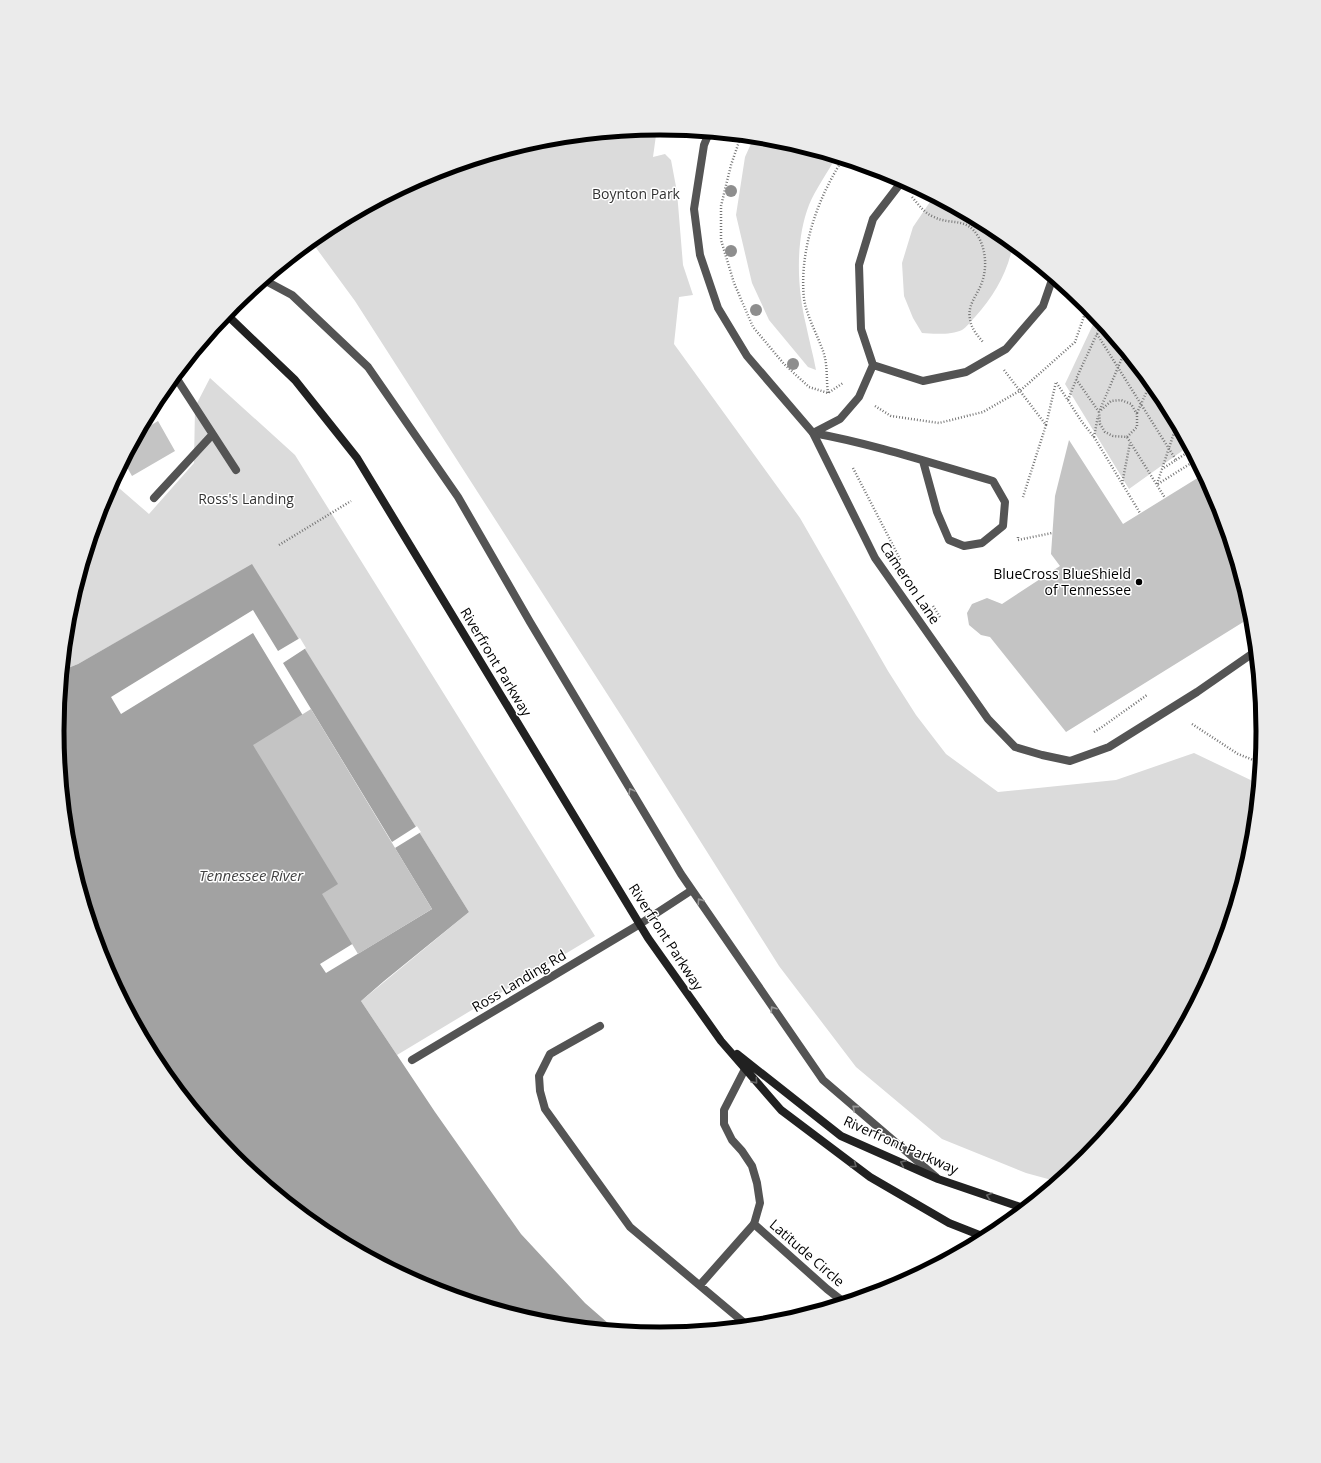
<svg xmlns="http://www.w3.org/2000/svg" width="1321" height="1463" viewBox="0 0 1321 1463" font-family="'Open Sans',sans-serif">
<rect width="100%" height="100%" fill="#fff"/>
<path fill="#dbdbdb" d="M657,128L653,157L665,154L671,160L677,192L683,265L693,295L679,297L674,344L800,518L888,671L916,715L946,754L998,792L1116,780L1194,753L1259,784L1252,849L1218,963L1162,1067L1087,1158L1059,1182L1026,1173L942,1139L856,1067L779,966L622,717L355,301L311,241L325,230L430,174L543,140Z
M754,137L778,140L836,157C828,172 815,190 809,205C795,241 797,288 806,325C809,340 813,354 816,370L808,367L769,320L752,283L736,215L745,157Z
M934,196L996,230L1013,244C1008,272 994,296 975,317C971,321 967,327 962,330C952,335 933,334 922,333L913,318L904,296L902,263L913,227Z
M1097,316L1162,396L1189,446L1129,489L1065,384Z
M210,378L295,455L595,936L397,1055L361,1001L469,912L252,565L78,664L63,670L69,614L103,500L105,497L119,488L149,514L194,463L195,407Z"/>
<path fill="#a2a2a2" d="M252,564L469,912L384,981L361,1001L435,1112L521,1234L585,1303L617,1331L543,1323L429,1289L325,1233L234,1158L159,1067L103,962L69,849L57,731L63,670L78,664Z"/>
<path fill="#fff" d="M253,610L278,651L300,638L306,648L283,663L392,842L417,826L421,832L395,848L432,909L326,973L320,964L417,904L253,633L121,714L111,697Z"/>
<path fill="#c4c4c4" d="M158,421L175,451L132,476L124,462L140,432Z
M1069,440L1123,524L1204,474L1218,501L1253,616L1066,732L990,637L981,635L969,625L967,613L972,604L987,598L1002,604L1060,566L1051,554L1055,496Z
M311,709L432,909L358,954L322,894L338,884L253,745Z"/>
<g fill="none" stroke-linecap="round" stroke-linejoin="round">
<path stroke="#767676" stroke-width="2.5" stroke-dasharray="1 2" stroke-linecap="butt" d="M741,136L731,165L721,206V240L734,283L753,327L784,364L809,387L828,393L843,383
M912,197C919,205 924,213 934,217C952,226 967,216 979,238C986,251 987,268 982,282C978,295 967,304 970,319C971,328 977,335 983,342
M1097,334L1176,460L1162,469
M1125,351L1099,412L1100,424L1105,432L1113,436L1127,437L1165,498
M1004,370L1046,425L1023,497
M828,393C826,379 828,364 823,351C817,334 807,317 804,299C799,251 817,199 843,159
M1068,400L1076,380
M875,406L891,416L939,423L983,412L1021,390L1075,342L1088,305
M1101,410L1111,401L1121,400L1131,404L1137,414V427L1127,437
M1099,412L1076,379L1102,323
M1137,413L1151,382
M1046,425L1056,382L1082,422L1094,437L1140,513
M1094,437L1098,416
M1176,460L1191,450
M853,468L901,561
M1122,484L1130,443
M1157,484L1177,424
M1158,484L1196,460
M1018,537V540L1052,533
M279,545L351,501
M933,606L940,617
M1192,724L1238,754L1261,763
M1094,732L1102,727L1147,695"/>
<path stroke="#545454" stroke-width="8" d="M903,180L873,219L859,265L861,329L873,365L859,397L840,419L813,433C874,444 934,464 993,481L1005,502L1003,526L982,543L964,546L949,540L937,512L923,461
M264,280L292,295L368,367L458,497L530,622L681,874L823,1080L936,1177
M873,365L923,381L966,372L1006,349L1043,306L1053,277
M175,376L236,470
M154,498L212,435
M640,924L692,890
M600,1026L550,1054L539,1076L540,1091L545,1109L630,1227L748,1326
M700,1285L754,1224"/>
<path stroke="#545454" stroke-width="8" d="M709,133L704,145L694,209L700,255L718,308L747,356L813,433L875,558L988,719L1015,747L1042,755L1070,761L1109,747L1197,692L1256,651
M412,1060L640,924
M745,1069L724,1110V1124L732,1140L742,1151L752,1166L757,1183L760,1203L754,1224L827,1289L845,1303"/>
<path stroke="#212121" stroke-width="8" d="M226,314L295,380L357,458L648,938L721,1041L781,1110L870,1177L949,1223L987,1238
M737,1054L841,1136L938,1179L1026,1209"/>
</g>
<g fill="#8e8e8e">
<circle cx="731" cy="191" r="6"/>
<circle cx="731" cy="251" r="6"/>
<circle cx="756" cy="310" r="6"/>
<circle cx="793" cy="364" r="6"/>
</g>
<defs><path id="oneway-chevron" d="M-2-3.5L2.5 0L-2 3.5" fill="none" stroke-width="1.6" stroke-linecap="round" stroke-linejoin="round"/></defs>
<g stroke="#989898">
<use href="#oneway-chevron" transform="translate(631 791) rotate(-121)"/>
<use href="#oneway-chevron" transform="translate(700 901) rotate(-124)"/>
<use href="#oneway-chevron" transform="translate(773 1009) rotate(-124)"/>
<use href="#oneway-chevron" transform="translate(855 1108) rotate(-140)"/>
</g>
<g stroke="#646464">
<use href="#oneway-chevron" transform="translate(755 1081) rotate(49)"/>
<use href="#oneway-chevron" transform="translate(903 1163) rotate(-156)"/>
<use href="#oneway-chevron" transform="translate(854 1165) rotate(37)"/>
<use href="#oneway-chevron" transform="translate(989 1196) rotate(-161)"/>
</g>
<circle fill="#000" stroke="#fff" stroke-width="1.5" cx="1139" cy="582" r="4"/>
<g text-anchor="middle" stroke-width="3" stroke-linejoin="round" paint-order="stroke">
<g font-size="14" fill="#323232" stroke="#fff">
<text x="636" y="199">Boynton Park</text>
<text x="246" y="504">Ross's Landing</text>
</g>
<g font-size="14" fill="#000" stroke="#fff" text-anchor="end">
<text x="1131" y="579">BlueCross BlueShield<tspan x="1131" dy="16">of Tennessee</tspan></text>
</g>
<g font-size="14" fill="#000" stroke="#fff">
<text transform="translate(910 583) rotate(56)" y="5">Cameron Lane</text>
<text transform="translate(496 662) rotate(59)" y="5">Riverfront Parkway</text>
<text transform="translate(666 937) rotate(57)" y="5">Riverfront Parkway</text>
<text transform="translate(519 981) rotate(-31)" y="5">Ross Landing Rd</text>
<text transform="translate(901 1145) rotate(24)" y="5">Riverfront Parkway</text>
<text transform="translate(807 1253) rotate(41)" y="5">Latitude Circle</text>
</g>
<g font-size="15" font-style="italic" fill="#434343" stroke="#fff">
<text x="251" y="881">Tennessee River</text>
</g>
</g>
<path d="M0 0H1321V1463H0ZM64 731a596 596 0 1 1 1192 0a596 596 0 1 1-1192 0Z" fill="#ebebeb" fill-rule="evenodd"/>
<path fill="none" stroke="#000" stroke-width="5" d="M64 731a596 596 0 1 1 1192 0a596 596 0 1 1-1192 0Z"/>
</svg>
